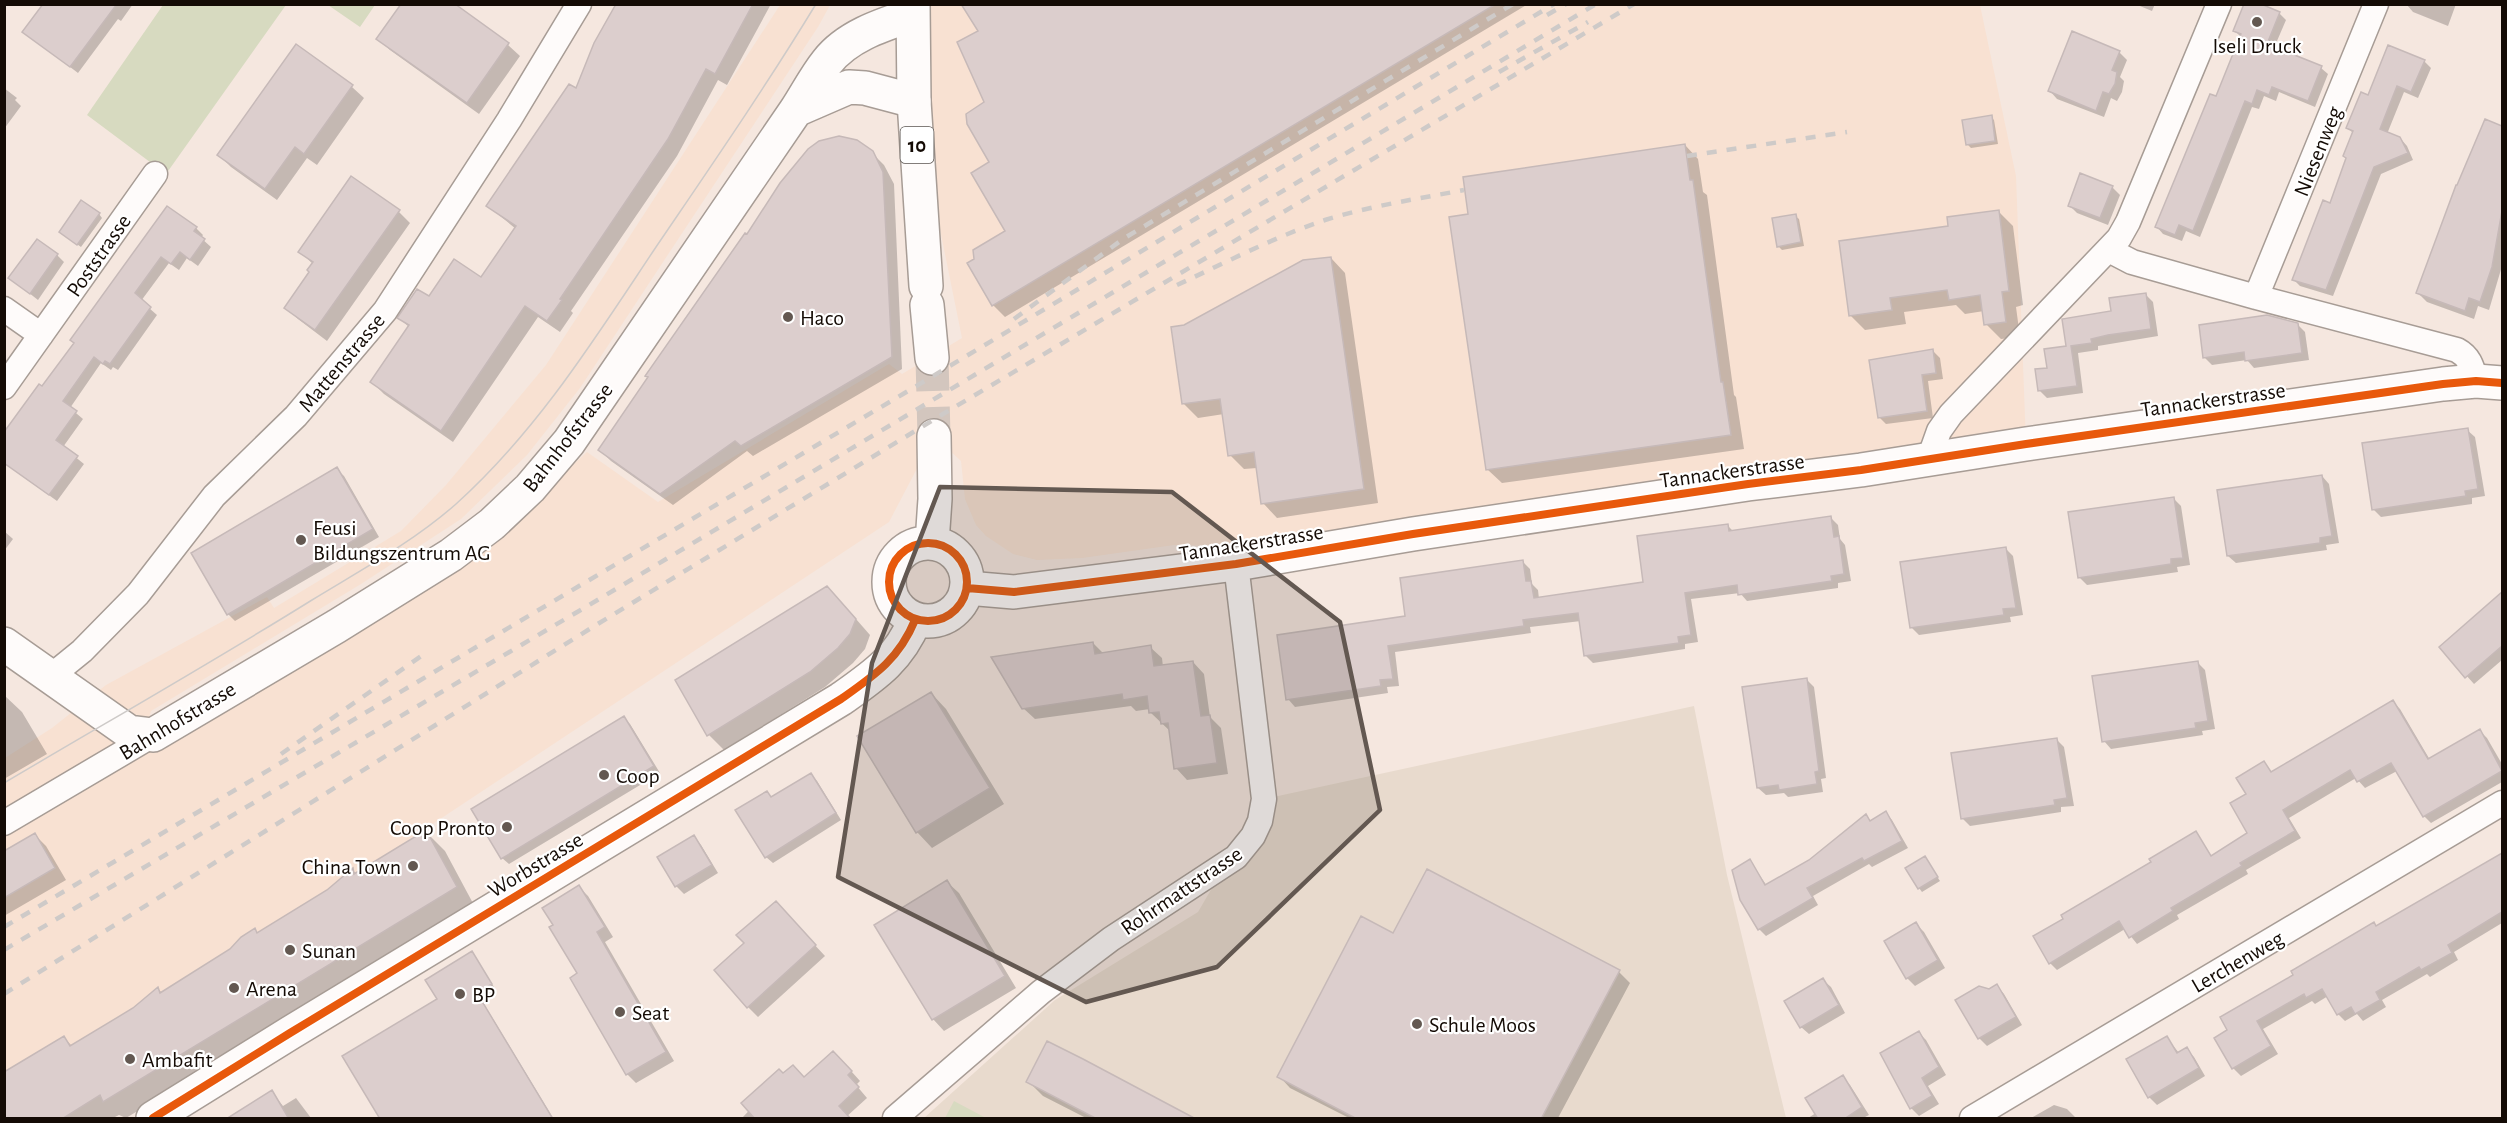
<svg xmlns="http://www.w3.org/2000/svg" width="2507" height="1123" viewBox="0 0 2507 1123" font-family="'Alegreya Sans',sans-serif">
<rect width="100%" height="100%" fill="#f5e7df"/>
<path fill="#f8e1d2" d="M780,5H830L818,27L580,388L527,455L461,519L361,584L151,711L138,753L495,536L587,452L658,502L889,364L902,374L962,338L914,101L913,5H1980L2016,176L2026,444L1328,548L1174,545L1082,558L1037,560L1013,554L986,536L976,525L965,499L961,461L934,436L889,522L5,1107V758L52,728L106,685L267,597L274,608L401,531L446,485L546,365Z"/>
<path fill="#e8dacd" d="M1694,706L1727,875L1786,1118H924L1055,1000L1198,912L1264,799Z"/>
<path fill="#d7dac0" d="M163,5H286L166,174L87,115Z
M328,5H375L360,27Z
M954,1101L986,1118H945Z"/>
<path fill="#0003" d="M51,4H133L121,21L118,19L78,73L24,32Z
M452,4L508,45L520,56L479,114L390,50L378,39Z
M618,4H771L727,85L718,80L677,156L571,311L573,313L560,332L538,317L453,442L384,394L372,382L409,327L399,318L429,298L481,279L516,229L488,206L576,90Z
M977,4H1528L1005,317L993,305L1007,232L991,162Z
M2135,4H2155L2152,11Z
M2456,4L2448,26L2413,12L2407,5Z
M2279,13L2286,20L2274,48L2321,68L2328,74L2315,107L2279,92L2276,101L2264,96L2259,109L2252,107L2200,237L2186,231L2182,241L2163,234L2157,227L2217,98L2241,37L2235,31Z
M297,47L352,87L364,98L317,165L307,158L277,200L231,167L219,155Z
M2119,52L2127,60L2120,77L2124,81L2122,92L2117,101L2111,98L2104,117L2057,99L2050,91Z
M2424,61L2431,68L2418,98L2404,92L2387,134L2400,138L2407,146L2413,160L2381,174L2333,296L2300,286L2294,280L2331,205L2347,159L2354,134L2348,128L2369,97Z
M4,88L17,98L15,100L21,106L4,129Z
M1991,117L1994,120L1998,144L1971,148L1967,144Z
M2486,121L2502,128V266L2489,310L2478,306L2474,319L2427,302L2418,293Z
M1685,145L1698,159L1703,192L1707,195L1734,395L1736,397L1744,449L1502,483L1488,470L1470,216Z
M872,153L884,165L894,184L902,369L753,456L747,451L673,505L611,461L600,450L747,236Z
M2112,187L2120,195L2108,225L2077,213L2069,205Z
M167,208L196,228L203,235L201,238L211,247L198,266L187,258L179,270L169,263L141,301L157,315L118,370L113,367L111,370L101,363L70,408L83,419L63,447L84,464L57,501L14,470L42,388L75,343Z
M1998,211L2013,226L2023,305L2016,307L2020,337L2001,339L1986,324L1984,311L1965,314L1956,305L1904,312L1906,324L1865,330L1850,315L1950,228Z
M399,212L410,223L327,341L298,319L286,308L311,272L313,264L300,252Z
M99,214L102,218L81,247L64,235Z
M1795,216L1799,219L1804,246L1782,250L1778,246Z
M57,255L64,262L38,300L10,278Z
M1331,258L1345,273L1378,503L1277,518L1263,503L1257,468L1244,469L1230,455L1224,414L1198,418L1183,403L1185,326Z
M2145,294L2153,302L2158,336L2098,346V350L2078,353L2083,393L2047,398L2040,391L2049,369L2068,347L2113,312Z
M2297,324L2305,332L2309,360L2254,368L2247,360L2212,365L2204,357Z
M1933,351L1940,358L1943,379L1928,381L1933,418L1886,424L1879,417Z
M2467,430L2475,437L2485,496L2472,498V504L2381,517L2373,509Z
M336,469L344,476L379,537L235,621L228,614Z
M2322,476L2329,484L2339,543L2326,545L2327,550L2236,563L2228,556Z
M2173,498L2181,506L2190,565L2177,567L2178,572L2087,585L2079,577Z
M1830,517L1838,525L1840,539L1845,545L1851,581L1838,583V588L1747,601L1740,593L1691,599L1698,642L1685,644V649L1593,663L1586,656L1581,621L1530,627L1531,633L1395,652L1399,686L1387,687L1388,693L1295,707L1288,699L1407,618L1523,562L1530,569L1532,584L1538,590L1539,599L1644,583L1727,525L1733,531Z
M4,531L13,539L4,551Z
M2005,548L2013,556L2023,615L2010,617L2011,622L1919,635L1912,628Z
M2502,594V660L2474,684L2441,647Z
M842,603L870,635L865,649L853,663L825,687L724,750L709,735L677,681Z
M1093,643L1104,654L1150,647L1162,658L1163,667L1193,662L1204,674L1210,717L1221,728L1228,774L1187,780L1176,768L1171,732L1151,713L1150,709L1136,711L1131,706L1035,719L1023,708Z
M2197,662L2205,670L2215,729L2202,731L2203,735L2111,749L2104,741Z
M1806,679L1814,687L1826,778L1821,779L1823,792L1788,797L1784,793L1766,795L1758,788Z
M931,693L946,709L1004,804L932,848L917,832Z
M4,695L22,712L47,754L4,779Z
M2393,702L2400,709L2430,760L2480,731L2487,738L2502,764V782L2431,823L2424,816L2397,771L2365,788L2356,778L2289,818L2301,838L2246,870L2248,874L2177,915L2179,919L2137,944L2125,929L2057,970L2050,963L2153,863L2196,833L2212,857L2249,834L2248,795L2264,763L2273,773Z
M623,718L630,724L660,773L509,864L502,858Z
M2056,739L2064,747L2074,806L2061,807V812L1970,826L1962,818Z
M811,775L817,781L841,820L773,863L766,857L767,793L772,798Z
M1886,813L1892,820L1908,848L1872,867L1869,864L1813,896L1818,905L1766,936L1759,929L1742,899L1750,861L1767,886L1810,862L1866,816L1871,821Z
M426,832L445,851L475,907L126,1118L119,1115L113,1118H4L64,1038L72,1046L133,1010L158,989L162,993L231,950L255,930L259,934L328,891L353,870L356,874Z
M35,835L46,846L66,880L4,916V852Z
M694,837L701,845L718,873L684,894L676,886L659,858Z
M2502,854V923L2454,952L2458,960L2430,977L2427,974L2382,1000L2386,1007L2363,1021L2357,1014L2345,1021L2338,1014L2328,996L2315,1004L2312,1001L2263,1029L2278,1054L2241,1076L2234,1069L2216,1038L2377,927Z
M1925,858L1940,881L1922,892L1919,888Z
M947,882L959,893L1016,988L944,1031L933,1019Z
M579,887L588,896L613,937L605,942L674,1061L636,1083L627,1074L555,925Z
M785,913L825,956L758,1017L748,1007L746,943Z
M1916,924L1924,932L1945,968L1915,986L1907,978Z
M1394,935L1619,972L1630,983L1558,1118H1349L1290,1088L1279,1076Z
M472,953L496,990L481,999L553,1118H382L439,1000Z
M1823,980L1831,987L1845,1013L1809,1034L1801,1027Z
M1997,986L2004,994L2022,1025L1987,1046L1979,1038L1957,1000Z
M1918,1032L1926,1040L1946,1075L1928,1086L1939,1104L1919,1116L1911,1108L1882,1053Z
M2167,1038L2179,1053L2186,1049L2194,1057L2205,1076L2157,1105L2149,1097Z
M843,1062L860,1081L856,1085L867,1098L845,1118H742L783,1075L804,1079Z
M1842,1077L1850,1085L1869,1115L1863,1118H1808L1816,1113Z
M1028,1081L1195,1118H1086L1043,1096Z
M272,1092L283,1106L296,1098L311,1118H229Z
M2054,1105L2067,1109L2076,1118H2031Z"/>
<path fill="#dccecd" stroke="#c6b9b8" stroke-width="1.5" d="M43,4H117L70,67L22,32Z
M401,4H455L509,43L467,103L376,39Z
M616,4H753L715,74L706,69L668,139L560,299L562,300L547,321L525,306L441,431L370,382L409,325L397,318L417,289L429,296L454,259L481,277L516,226L486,206L569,84L576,88L594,43Z
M961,4H1496L992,306L967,263L974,259L973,250L1005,231L971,173L989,162L967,124L966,114L984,102L957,42L978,31Z
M2244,4H2261L2280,12L2267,44L2322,66L2308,101L2272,87L2269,95L2257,90L2252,104L2245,101L2193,231L2179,225L2175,235L2155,227L2210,94L2216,96L2241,34L2233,31Z
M2072,31L2120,51L2112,70L2117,72L2115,84L2109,94L2103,92L2096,111L2048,91Z
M296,44L353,85L304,154L295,147L265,189L217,155Z
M2388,45L2425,60L2411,92L2397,86L2380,129L2400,137L2408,153L2374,167L2326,290L2292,280L2323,200L2330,203L2346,158L2343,156L2353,131L2346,128L2361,92L2368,95Z
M1992,115L1995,141L1966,145L1962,120Z
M2485,119L2502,126V211L2492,267L2480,302L2469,298L2465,311L2416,293L2456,185H2457Z
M839,136L857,140L873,151L883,172L892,357L741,446L735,441L660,494L598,450L648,377L645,376L745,233L747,234L780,183L808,149L819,141Z
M1685,144L1690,180H1693L1721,382H1723L1731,435L1486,470L1449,217L1468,214L1463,177Z
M2080,173L2113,186L2100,218L2068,206Z
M351,176L400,210L315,330L284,308L309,272L307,270L313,262L298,252Z
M81,200L100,213L77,245L59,232Z
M167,206L197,227L194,231L205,239L190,260L180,252L171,264L161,257L135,293L151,307L110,364L105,361L103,364L94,357L63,401L77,411L56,440L78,456L49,495L4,463V432L39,384L42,386L74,343L70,340Z
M1999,210L2009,291L2002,292L2006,322L1984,325L1980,295L1949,300L1947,290L1890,298L1892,310L1849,316L1839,241L1948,226L1947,217Z
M1796,214L1801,242L1777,247L1772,218Z
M37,239L58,254L30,294L8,278Z
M1331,257L1364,489L1261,504L1254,452L1228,456L1220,399L1182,404L1171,327L1184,325L1303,260Z
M2146,293L2151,329L2108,335L2091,339L2092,343L2071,346L2077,386L2038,391L2035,369L2047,368L2044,349L2066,346L2062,319L2111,311L2109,298Z
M2267,315L2298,323L2302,353L2245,361L2244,352L2203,358L2199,325Z
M1933,349L1936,373L1922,375L1927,411L1878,418L1869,360Z
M2468,428L2478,489L2465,491L2466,496L2372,510L2362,443Z
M337,467L373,529L227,615L191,553Z
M2322,475L2332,536L2320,538V543L2227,556L2217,490Z
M2174,497L2183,558L2171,559V564L2078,578L2068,512Z
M1831,516L1834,537L1839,536L1844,574L1831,576L1832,581L1738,595L1737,585L1685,593L1691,635L1678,637L1679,643L1584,656L1578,613L1523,620L1524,626L1388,646L1393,679L1380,680L1381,686L1286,700L1277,635L1405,616L1400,578L1523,560L1526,581H1531L1534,598L1643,582L1637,536L1728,524L1729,531Z
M2006,547L2016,608L2003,609L2004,615L1910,628L1900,562Z
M827,586L856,619L850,634L838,648L810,672L707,736L675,680Z
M2502,592V646L2465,678L2439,647Z
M1093,642L1095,654L1151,645L1154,666L1193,661L1201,716L1210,715L1217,763L1174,769L1168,723L1161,724L1159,712L1149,713L1147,696L1123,700L1122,694L1022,709L991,657Z
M2198,661L2208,721L2195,723L2196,728L2102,742L2092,676Z
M1807,678L1819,771L1815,772L1817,784L1779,790L1778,785L1757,788L1742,687Z
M931,692L990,788L916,833L857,736Z
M2393,700L2428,759L2480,729L2502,771L2423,817L2391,763L2357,782L2350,770L2283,810L2295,831L2240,863L2242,866L2171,908L2173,911L2129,938L2119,921L2049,964L2033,936L2063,919L2061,915L2151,862L2149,859L2196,831L2211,856L2247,833L2230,803L2246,794L2236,778L2264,761L2271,772Z
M624,716L654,766L501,859L471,809Z
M2057,738L2067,798L2054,800L2055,805L1961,819L1951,753Z
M811,773L836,813L765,858L735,810L767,791L771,797Z
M1886,811L1902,841L1864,861L1862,858L1807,888L1813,898L1758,930L1740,900L1732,870L1750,859L1765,885L1809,860L1866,814L1870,821Z
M426,830L457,887L103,1102L100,1095L62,1119H4V1072L64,1036L70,1046L133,1008L158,987L160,993L230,949L241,937L255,928L257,933L327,890L353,868L354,874Z
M35,833L55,868L4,898V851Z
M694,835L712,865L675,887L657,857Z
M2502,853V912L2448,945L2452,953L2421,970L2419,967L2376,992L2380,1000L2355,1014L2351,1007L2337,1015L2322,989L2306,998L2304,994L2257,1021L2271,1046L2232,1069L2214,1038L2227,1030L2220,1017L2293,975L2291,971L2374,922L2376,926Z
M1925,856L1938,877L1918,889L1905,868Z
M1427,869L1620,970L1541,1119H1357L1277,1077L1361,916L1393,933Z
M947,880L1005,976L932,1020L874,925Z
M579,885L605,927L597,932L666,1052L626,1075L570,978L577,973L549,927L553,925L542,908Z
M776,901L816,945L747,1008L714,970L744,943L736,935Z
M1916,922L1938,960L1906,979L1884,941Z
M472,951L492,984L477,993L553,1119H380L342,1056L437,999L425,980Z
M1823,978L1839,1005L1800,1028L1784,1001Z
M1997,984L2016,1017L1978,1039L1955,1000L1979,986L1989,989Z
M1919,1031L1939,1067L1922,1078L1932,1096L1910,1109L1880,1053Z
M2167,1036L2177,1053L2187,1047L2199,1068L2148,1098L2126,1059Z
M1047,1041L1083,1059L1196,1119H1097L1026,1082Z
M833,1051L852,1071L848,1075L859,1087L839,1106L851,1119H755L741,1103L779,1069L783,1073L793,1065L804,1077Z
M1843,1075L1862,1107L1844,1119H1818L1805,1098Z
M272,1090L289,1119H226Z"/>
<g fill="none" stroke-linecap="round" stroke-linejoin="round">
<path stroke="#d3c6be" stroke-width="33" stroke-dasharray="33 16" stroke-linecap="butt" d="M932,358L934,436"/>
<defs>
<path id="street" d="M2109,250L2132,262L2256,297L2376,4
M2256,297L2457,350C2470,357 2472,367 2476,381
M4,309L41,335
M4,387L155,174
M1929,459L1939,431L1951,414L2119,238L2128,222L2219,4
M50,677L82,651L138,594L214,496L296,416L385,311L509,120L579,4
M4,823L153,735
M895,1118L1041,992L1111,939L1236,857L1253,836L1260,821L1264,799L1236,564
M1972,1118L2502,803"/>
<path id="secondary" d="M796,110L849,87L865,88L914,101
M967,588L1014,592L1236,564L1413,534L1748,484L1861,470L2026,444L2443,384L2476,381L2502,383
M4,644L129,732L153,735L337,626L451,555L492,524L530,488L569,442L796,110C806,95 815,77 827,62C847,36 882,25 912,15"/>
<path id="primary" d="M913,4L914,101L926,286
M927,305L932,358
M889 582a39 39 0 1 1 78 0a39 39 0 1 1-78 0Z
M932,543L935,499L934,436
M153,1118L290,1033L841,699C875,675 899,659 915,620"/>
</defs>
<use href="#street" stroke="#a79c95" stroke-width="27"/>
<use href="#secondary" stroke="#a79c95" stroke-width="36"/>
<use href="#primary" stroke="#a79c95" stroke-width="36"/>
<use href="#street" stroke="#fefbfa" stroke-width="24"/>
<use href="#secondary" stroke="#fefbfa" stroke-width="33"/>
<use href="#primary" stroke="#fefbfa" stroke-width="33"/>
<path stroke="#cecac8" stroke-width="1.5" d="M4,783C107,722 211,663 312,600C361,570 413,542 456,504C537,431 594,340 654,250C709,169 765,88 816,4"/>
<path stroke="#cecac8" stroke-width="4.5" stroke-dasharray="10 10" stroke-linecap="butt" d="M1547,15L1566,4
M1499,72L1588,22
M1687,156L1847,132
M1177,285C1225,263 1274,237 1325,220C1370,206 1417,199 1464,190
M1014,319L1123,239L1513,4
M281,754L427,652
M4,927L903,394L1554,4
M4,950L584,608L1596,4
M4,994L596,625L943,414L1634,4"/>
<defs>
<path id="cycleway" d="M889 582a39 39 0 1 1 78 0a39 39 0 1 1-78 0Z
M967,588L1014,592L1236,564L1413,534L1748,484L1861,470L2026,444L2443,384L2476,381L2502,383
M153,1118L290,1033L841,699C875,675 899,659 915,620"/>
</defs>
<use href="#cycleway" stroke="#fff" stroke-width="11"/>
<use href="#cycleway" stroke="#e8590c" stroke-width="8"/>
</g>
<path fill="#635851" fill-opacity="0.2" stroke="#635851" stroke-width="4.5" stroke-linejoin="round" d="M940,487L1172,492L1340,622L1380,810L1217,967L1086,1002L838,877L872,663Z"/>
<g fill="#635851" stroke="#fff" stroke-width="2">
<circle cx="2257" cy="22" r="6"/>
<circle cx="788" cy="317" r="6"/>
<circle cx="301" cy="540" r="6"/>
<circle cx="604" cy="775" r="6"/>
<circle cx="507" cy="827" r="6"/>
<circle cx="413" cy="866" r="6"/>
<circle cx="290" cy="950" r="6"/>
<circle cx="234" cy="988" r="6"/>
<circle cx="460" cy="994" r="6"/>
<circle cx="620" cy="1012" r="6"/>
<circle cx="1417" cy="1024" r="6"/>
<circle cx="130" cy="1059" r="6"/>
</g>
<g text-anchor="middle" stroke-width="4.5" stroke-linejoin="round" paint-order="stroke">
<rect fill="#fff" stroke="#5a5450" stroke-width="1.5" x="900.5" y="127" width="33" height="36" rx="4.5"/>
<g font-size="21" font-weight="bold" fill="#140b05">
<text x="917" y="152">10</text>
</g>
<g font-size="22" fill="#140b05" stroke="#fff" text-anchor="start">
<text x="2257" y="53" text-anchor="middle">Iseli Druck</text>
<text x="800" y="325">Haco</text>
<text x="313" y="535">Feusi<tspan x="313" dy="25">Bildungszentrum AG</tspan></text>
<text x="616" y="783">Coop</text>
<text x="495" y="835" text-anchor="end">Coop Pronto</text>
<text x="401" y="874" text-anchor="end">China Town</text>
<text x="302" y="958">Sunan</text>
<text x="246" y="996">Arena</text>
<text x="472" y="1002">BP</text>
<text x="632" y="1020">Seat</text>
<text x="1429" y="1032">Schule Moos</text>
<text x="142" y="1067">Ambafit</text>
</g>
<g font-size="22" fill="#140b05" stroke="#fff">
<text transform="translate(2317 151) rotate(-68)" y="8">Niesenweg</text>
<text transform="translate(98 255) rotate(-55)" y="8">Poststrasse</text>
<text transform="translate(341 362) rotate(-50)" y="8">Mattenstrasse</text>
<text transform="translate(2213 399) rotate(-8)" y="8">Tannackerstrasse</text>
<text transform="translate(567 437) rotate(-52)" y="8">Bahnhofstrasse</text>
<text transform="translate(1732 470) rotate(-8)" y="8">Tannackerstrasse</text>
<text transform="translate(1251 542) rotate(-9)" y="8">Tannackerstrasse</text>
<text transform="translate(177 720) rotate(-31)" y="8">Bahnhofstrasse</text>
<text transform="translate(535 864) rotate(-31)" y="8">Worbstrasse</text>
<text transform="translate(1181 890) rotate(-34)" y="8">Rohrmattstrasse</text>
<text transform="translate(2237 961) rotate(-30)" y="8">Lerchenweg</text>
</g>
</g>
<rect width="2507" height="1123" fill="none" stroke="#140b05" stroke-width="12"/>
</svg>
